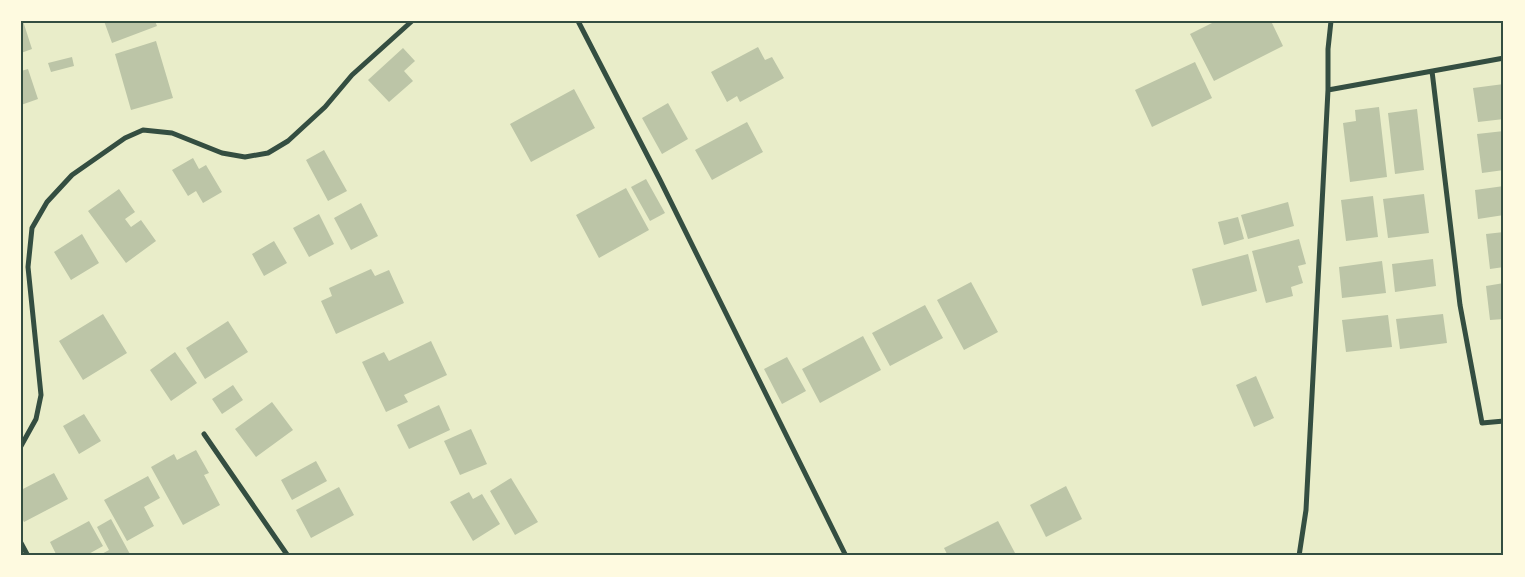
<svg xmlns="http://www.w3.org/2000/svg" width="1525" height="577" viewBox="0 0 1525 577" font-family="'Public Sans',sans-serif">
<rect width="100%" height="100%" fill="#e9edc9"/>
<path fill="#bcc5a7" d="M21,21H23L32,49L21,53Z
M104,21H155L157,26L112,43Z
M1216,21H1271L1283,46L1214,81L1190,34Z
M156,41L173,98L131,110L115,54Z
M758,47L765,60L772,57L784,78L740,102L737,96L727,102L711,72Z
M403,48L415,61L404,71L413,81L389,102L368,80Z
M72,57L74,66L51,72L48,63Z
M1195,62L1212,98L1152,127L1135,90Z
M28,69L38,99L21,105V71Z
M1504,84V119L1478,122L1473,88Z
M574,89L595,128L531,162L510,124Z
M668,103L688,139L662,154L642,118Z
M1379,107L1387,177L1350,182L1343,123L1356,121L1355,110Z
M1417,109L1424,170L1395,174L1388,113Z
M747,122L763,152L712,180L695,150Z
M1504,131V170L1482,173L1477,134Z
M324,150L347,191L328,201L306,160Z
M193,158L199,169L206,165L222,192L203,203L196,191L188,196L172,170Z
M646,179L665,213L650,221L631,187Z
M1504,186V215L1478,219L1475,190Z
M626,188L649,230L599,258L576,215Z
M119,189L135,212L125,219L131,227L141,220L156,241L126,263L88,211Z
M1424,194L1429,233L1388,238L1383,199Z
M1373,196L1378,237L1346,241L1341,200Z
M1288,202L1294,226L1248,239L1241,215Z
M361,203L378,236L351,250L334,218Z
M319,214L334,244L309,257L293,228Z
M1238,217L1244,239L1224,245L1218,222Z
M1504,232V267L1490,269L1486,234Z
M82,234L99,263L71,280L54,252Z
M1299,239L1306,264L1298,266L1303,283L1291,287L1293,296L1266,303L1252,251Z
M274,241L287,263L264,276L252,254Z
M1248,254L1257,291L1202,306L1192,269Z
M1433,259L1436,286L1395,292L1392,264Z
M1382,261L1386,293L1342,298L1339,267Z
M371,269L375,276L389,270L404,303L336,334L321,301L332,296L329,288Z
M971,282L998,332L964,350L937,300Z
M1504,283V319L1490,320L1486,286Z
M925,305L943,338L890,366L872,333Z
M103,314L127,353L83,380L59,341Z
M1443,314L1447,343L1400,349L1396,319Z
M1388,315L1392,347L1346,352L1342,320Z
M228,321L248,352L205,379L186,348Z
M863,336L881,370L820,403L802,369Z
M431,341L447,375L404,395L408,402L386,412L362,362L384,352L389,361Z
M175,352L197,383L171,401L150,370Z
M787,357L806,391L782,404L764,369Z
M1256,376L1274,418L1254,427L1236,385Z
M233,385L243,400L222,414L212,399Z
M272,402L293,430L256,457L235,429Z
M439,405L450,430L409,449L397,425Z
M84,414L101,441L79,454L63,426Z
M471,429L487,464L460,475L444,441Z
M196,450L209,473L204,475L220,505L183,525L151,467L174,454L177,460Z
M316,461L327,481L292,500L281,480Z
M54,473L68,499L24,522L21,516V490Z
M148,476L160,498L144,507L154,526L127,541L104,500Z
M511,478L538,522L515,535L490,491Z
M1066,486L1082,519L1046,537L1030,505Z
M339,487L354,515L311,538L296,510Z
M469,492L473,499L482,494L500,524L473,541L450,502Z
M111,519L131,556H98L109,550L97,527Z
M89,521L103,546L85,556H57L50,542Z
M998,521L1015,553L1010,556H948L944,548Z"/>
<g fill="none" stroke-linecap="round" stroke-linejoin="round">
<path stroke="#344e41" stroke-width="5" d="M578,21L660,180L846,556
M1432,71L1460,305L1482,423L1504,421
M1328,90L1504,58
M204,434L288,556
M21,446L36,419L41,395L28,267L32,228L47,202L72,175L125,138L143,130L172,133L222,153L245,157L268,153L288,141L325,107L352,75L412,21
M21,543L28,556
M1299,556L1306,510L1328,90V49L1331,21"/>
</g>
<rect width="1525" height="577" fill="none" stroke="#fefae0" stroke-width="45"/>
<rect x="22" y="22" width="1480" height="532" fill="none" stroke="#344e41" stroke-width="2"/>
</svg>
